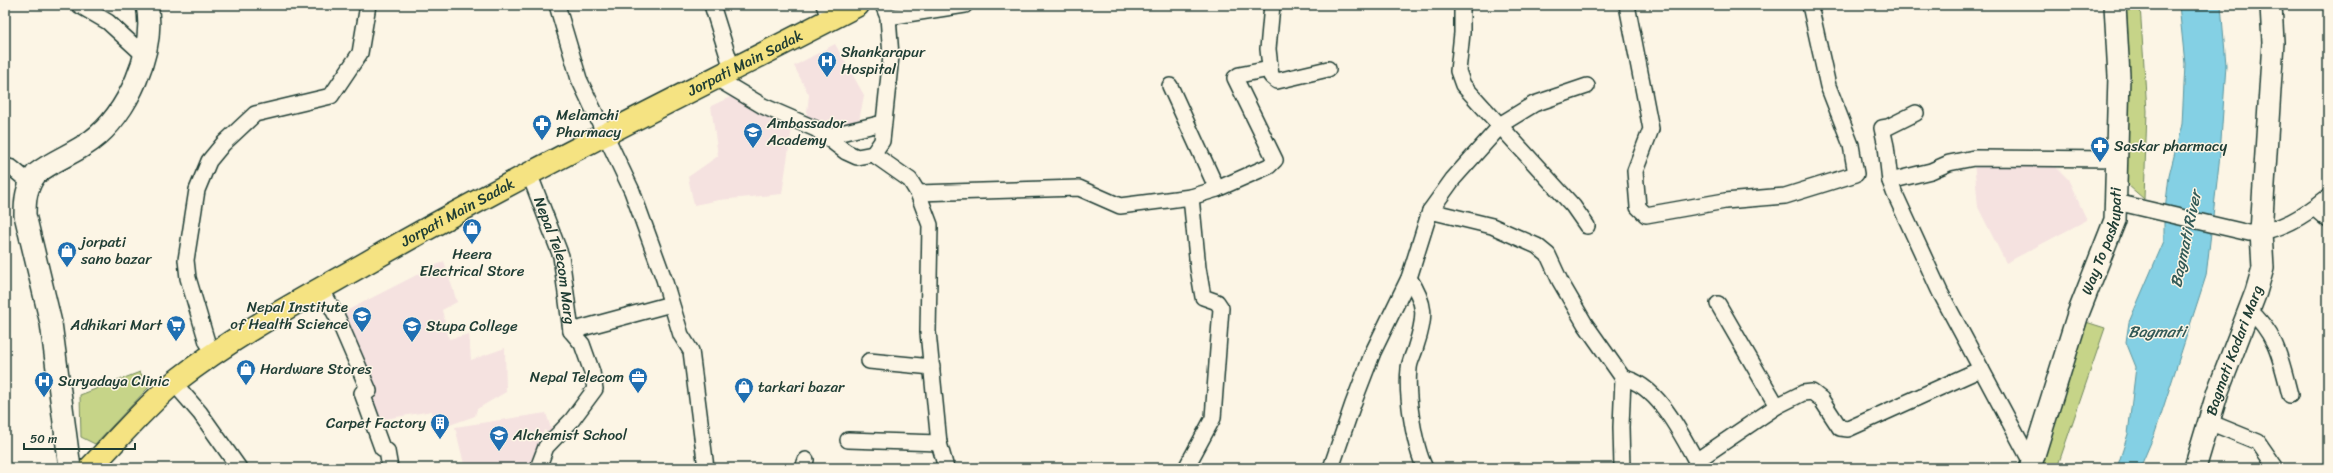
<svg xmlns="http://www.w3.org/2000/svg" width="2333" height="473" viewBox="0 0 2333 473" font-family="Sriracha,sans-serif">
<rect width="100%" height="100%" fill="#fcf5e5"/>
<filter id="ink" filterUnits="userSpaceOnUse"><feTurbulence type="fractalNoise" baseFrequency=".025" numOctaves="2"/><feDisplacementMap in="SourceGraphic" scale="8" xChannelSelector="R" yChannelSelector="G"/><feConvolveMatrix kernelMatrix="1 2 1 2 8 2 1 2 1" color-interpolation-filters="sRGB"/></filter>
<g filter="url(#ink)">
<path fill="#f5e2e0" d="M835,44L864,95L858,127L837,131L806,120L809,95L794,66Z
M739,93L793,121L782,194L719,200L694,205L688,177L718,156L711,106Z
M1974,162L2053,164L2068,179L2087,220L2006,263L1978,207Z
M444,261L457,302L442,310L449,339L469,334L471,360L505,348L506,392L477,409L475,416L433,431L432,411L373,421L342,313Z
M546,413L554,437L544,430L532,468H465L455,427Z"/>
<path fill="#c6d488" stroke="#72885e" d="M2126,5H2140L2147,111L2144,199L2121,179L2128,130L2129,85Z
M2086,322L2105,328L2057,468H2041Z
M140,372L149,387L95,444L81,437L80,395Z"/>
<path fill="#84d0e4" stroke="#5c959e" d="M2179,5H2221L2226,65L2220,155L2206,276L2155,433L2140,468H2117L2128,434L2136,367L2126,342L2129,322L2164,241V219L2169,176L2182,124L2185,64Z"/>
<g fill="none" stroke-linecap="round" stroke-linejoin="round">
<defs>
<g id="minor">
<path d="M79,5L108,22L144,55"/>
<path d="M557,5L579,79L632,191L664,279L681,335L691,351L706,468"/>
<path d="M712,5L732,69"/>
<path d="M824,5L830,20"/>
<path d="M1272,5L1268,49L1271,76L1277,81L1328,69"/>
<path d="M1462,5V33L1458,71L1463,85L1573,206L1587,226"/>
<path d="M1627,5L1651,129L1635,171L1638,207L1646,215L1725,201L1785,196L1856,174L1851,145L1828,86L1810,5"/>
<path d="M888,17L965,5"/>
<path d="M716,78L763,106L816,129L846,152L857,157L873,154L910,180L918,193L930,225L928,332L939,443L946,468"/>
<path d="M1916,113L1888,127L1882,128L1886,146L1890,181L1894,192L1940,292L2032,464"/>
<path d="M828,136L883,123"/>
<path d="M873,154L882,141L891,56L888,17L883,5"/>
<path d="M5,166L12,168L30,183"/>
<path id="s1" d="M529,173L561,256L571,331L582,344L592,372L595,389L572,420L546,447L538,468"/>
<path d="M1890,181L1931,171L1949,163L1974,158L2116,159"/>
<path d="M1217,189L1269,166L1275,160L1235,78L1239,75L1270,69"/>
<path d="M918,193L1079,188L1120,206L1191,197L1217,189L1170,86"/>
<path d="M2116,202L2249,233C2280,232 2304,216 2328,197"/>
<path d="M2314,208L2328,220"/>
<path d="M1430,211L1492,226L1537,246L1548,255L1560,281L1585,324L1623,378L1621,427L1622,468"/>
<path d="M1409,278C1426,304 1426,316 1416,346C1414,354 1409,362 1409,369C1406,394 1414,446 1425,468"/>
<path d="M321,288L338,319L369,391L362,393L382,448L387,451L390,468"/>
<path d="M1718,304L1777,406L1803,393L1812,392L1821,399L1840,428L1848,429L1981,369"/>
<path d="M2249,310C2277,334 2281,361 2290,395"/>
<path d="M571,331L671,304"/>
<path d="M214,353L207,342L188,278L186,260L197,190L209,161L223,144L255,114L331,96L360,53L368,5"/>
<path d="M869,361L932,367"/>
<path d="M1623,378C1659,384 1684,440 1700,468"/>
<path d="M174,383L200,413L239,468"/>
<path d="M2209,422L2258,442L2276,468"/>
<path d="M848,440L939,443"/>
<path d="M1696,461L1777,406"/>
<path d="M803,468L806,460"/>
<path d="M1186,468L1213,418L1221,308L1217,302L1203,297L1198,268L1191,197"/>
<path d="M1331,468L1353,404L1373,352L1409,278L1430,211L1453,179L1503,123L1534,104L1587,86"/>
</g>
<g id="secondary">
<path d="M70,468L51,323L25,215C25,200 26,187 36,174C52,161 73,154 91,141C128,114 156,50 147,5"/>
<path id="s2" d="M2030,468L2078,314L2115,220L2119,76L2115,5"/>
<path id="s3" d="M2195,468L2218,391L2256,292L2263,268L2261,232L2273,42L2271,5"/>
</g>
<g id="primary">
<path id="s4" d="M90,468C118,439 145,407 176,381C236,334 303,299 368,262C528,170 695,90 858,5"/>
</g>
</defs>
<use href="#minor" stroke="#1f3d34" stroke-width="18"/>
<use href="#secondary" stroke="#1f3d34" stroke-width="24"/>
<use href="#primary" stroke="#1f3d34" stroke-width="25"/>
<use href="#minor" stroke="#fcf5e5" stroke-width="15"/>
<use href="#secondary" stroke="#fcf5e5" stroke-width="21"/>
<use href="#primary" stroke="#f5e382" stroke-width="22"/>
</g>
</g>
<defs>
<symbol id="hospital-pin" viewBox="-11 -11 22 30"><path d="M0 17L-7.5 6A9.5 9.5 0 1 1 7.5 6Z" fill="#1f6fb2" stroke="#fcf5e5"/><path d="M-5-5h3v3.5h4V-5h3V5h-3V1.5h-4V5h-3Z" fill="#fff"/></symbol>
<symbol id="pharmacy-pin" viewBox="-11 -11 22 30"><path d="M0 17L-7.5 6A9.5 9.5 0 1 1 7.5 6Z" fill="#1f6fb2" stroke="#fcf5e5"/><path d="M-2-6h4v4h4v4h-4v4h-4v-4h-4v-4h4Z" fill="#fff"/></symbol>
<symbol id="school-pin" viewBox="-11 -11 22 30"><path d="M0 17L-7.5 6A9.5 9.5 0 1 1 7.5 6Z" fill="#1f6fb2" stroke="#fcf5e5"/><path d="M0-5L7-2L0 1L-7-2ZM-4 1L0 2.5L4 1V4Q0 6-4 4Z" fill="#fff"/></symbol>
<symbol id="shop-pin" viewBox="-11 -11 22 30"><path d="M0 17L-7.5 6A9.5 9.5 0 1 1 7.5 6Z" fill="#1f6fb2" stroke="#fcf5e5"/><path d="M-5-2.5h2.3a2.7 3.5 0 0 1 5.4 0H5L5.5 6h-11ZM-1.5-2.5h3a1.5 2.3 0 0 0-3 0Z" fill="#fff"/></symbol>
<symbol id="university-pin" viewBox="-11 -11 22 30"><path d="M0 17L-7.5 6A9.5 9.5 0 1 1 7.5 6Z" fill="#1f6fb2" stroke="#fcf5e5"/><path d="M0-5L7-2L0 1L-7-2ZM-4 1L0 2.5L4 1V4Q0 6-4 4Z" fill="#fff"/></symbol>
<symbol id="supermarket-pin" viewBox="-11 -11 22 30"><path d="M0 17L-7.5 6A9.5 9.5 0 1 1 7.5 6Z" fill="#1f6fb2" stroke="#fcf5e5"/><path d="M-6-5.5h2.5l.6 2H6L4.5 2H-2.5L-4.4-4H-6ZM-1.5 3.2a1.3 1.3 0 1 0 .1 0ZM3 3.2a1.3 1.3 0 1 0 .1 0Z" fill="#fff"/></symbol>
<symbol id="office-pin" viewBox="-11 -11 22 30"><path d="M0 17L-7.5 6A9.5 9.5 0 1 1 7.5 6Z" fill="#1f6fb2" stroke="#fcf5e5"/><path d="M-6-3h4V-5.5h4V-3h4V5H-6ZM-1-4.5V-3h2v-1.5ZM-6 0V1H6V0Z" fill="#fff"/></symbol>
<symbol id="building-pin" viewBox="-11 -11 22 30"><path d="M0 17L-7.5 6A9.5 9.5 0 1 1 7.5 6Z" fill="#1f6fb2" stroke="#fcf5e5"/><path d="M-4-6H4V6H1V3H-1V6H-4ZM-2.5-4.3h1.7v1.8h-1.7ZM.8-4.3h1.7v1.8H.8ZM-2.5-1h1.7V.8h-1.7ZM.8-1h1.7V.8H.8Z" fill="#fff"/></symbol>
</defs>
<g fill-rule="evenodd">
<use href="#hospital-pin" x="816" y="50" width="22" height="30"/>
<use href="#pharmacy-pin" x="531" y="113" width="22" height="30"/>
<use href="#school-pin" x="742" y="121" width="22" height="30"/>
<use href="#pharmacy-pin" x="2089" y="135" width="22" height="30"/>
<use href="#shop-pin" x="461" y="217" width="22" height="30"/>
<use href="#shop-pin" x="56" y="240" width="22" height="30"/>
<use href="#university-pin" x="351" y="305" width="22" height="30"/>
<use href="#supermarket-pin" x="165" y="314" width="22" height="30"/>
<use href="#university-pin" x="401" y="315" width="22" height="30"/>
<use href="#shop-pin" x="235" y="358" width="22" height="30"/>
<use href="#office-pin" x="627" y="366" width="22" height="30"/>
<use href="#hospital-pin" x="33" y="370" width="22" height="30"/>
<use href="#shop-pin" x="733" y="376" width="22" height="30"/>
<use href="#building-pin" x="429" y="412" width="22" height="30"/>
<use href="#school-pin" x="488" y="424" width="22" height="30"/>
</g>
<g text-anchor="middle" stroke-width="3" stroke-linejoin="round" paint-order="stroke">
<g font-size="15" fill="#1f3d34" stroke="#fcf5e5" text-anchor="start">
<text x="841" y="57">Shankarapur<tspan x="841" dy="17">Hospital</tspan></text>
<text x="556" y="120">Melamchi<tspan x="556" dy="17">Pharmacy</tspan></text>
<text x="767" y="128">Ambassador<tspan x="767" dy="17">Academy</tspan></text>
<text x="2114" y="151">Saskar pharmacy</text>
<text x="81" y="247">jorpati<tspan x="81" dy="17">sano bazar</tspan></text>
<text x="472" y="259" text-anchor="middle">Heera<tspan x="472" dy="17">Electrical Store</tspan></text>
<text x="348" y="312" text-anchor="end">Nepal Institute<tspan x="348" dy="17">of Health Science</tspan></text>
<text x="162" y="330" text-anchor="end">Adhikari Mart</text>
<text x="426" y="331">Stupa College</text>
<text x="260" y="374">Hardware Stores</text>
<text x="624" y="382" text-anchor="end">Nepal Telecom</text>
<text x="58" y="386">Suryadaya Clinic</text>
<text x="758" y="392">tarkari bazar</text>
<text x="426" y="428" text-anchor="end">Carpet Factory</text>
<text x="513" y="440">Alchemist School</text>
</g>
<g font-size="15" fill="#1f3d34" stroke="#fcf5e5">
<text dy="5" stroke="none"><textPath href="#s4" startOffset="775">Jorpati Main Sadak</textPath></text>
<text dy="5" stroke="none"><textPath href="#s4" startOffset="451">Jorpati Main Sadak</textPath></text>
<text dy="5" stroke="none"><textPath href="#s2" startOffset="239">Way To pashupati</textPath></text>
<text dy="5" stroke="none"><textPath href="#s1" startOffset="92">Nepal Telecom Marg</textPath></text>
<text dy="5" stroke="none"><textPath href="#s3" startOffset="124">Bagmati Kodari Marg</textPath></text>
</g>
<g font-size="16" font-style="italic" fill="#335a57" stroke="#fcf5e5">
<text transform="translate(2185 239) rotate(-78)" y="6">Bagmati River</text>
<text x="2157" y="337">Bagmati</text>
</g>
</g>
<rect width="2333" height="473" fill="none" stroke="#fcf5e5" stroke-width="20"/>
<rect x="10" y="10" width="2313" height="453" fill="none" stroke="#1f3d34" stroke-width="1.5" filter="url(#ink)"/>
<path d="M24 443v6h111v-6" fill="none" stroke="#1f3d34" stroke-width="2"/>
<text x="30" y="443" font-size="12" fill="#1f3d34" stroke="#fcf5e5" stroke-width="3" paint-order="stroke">50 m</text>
</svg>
